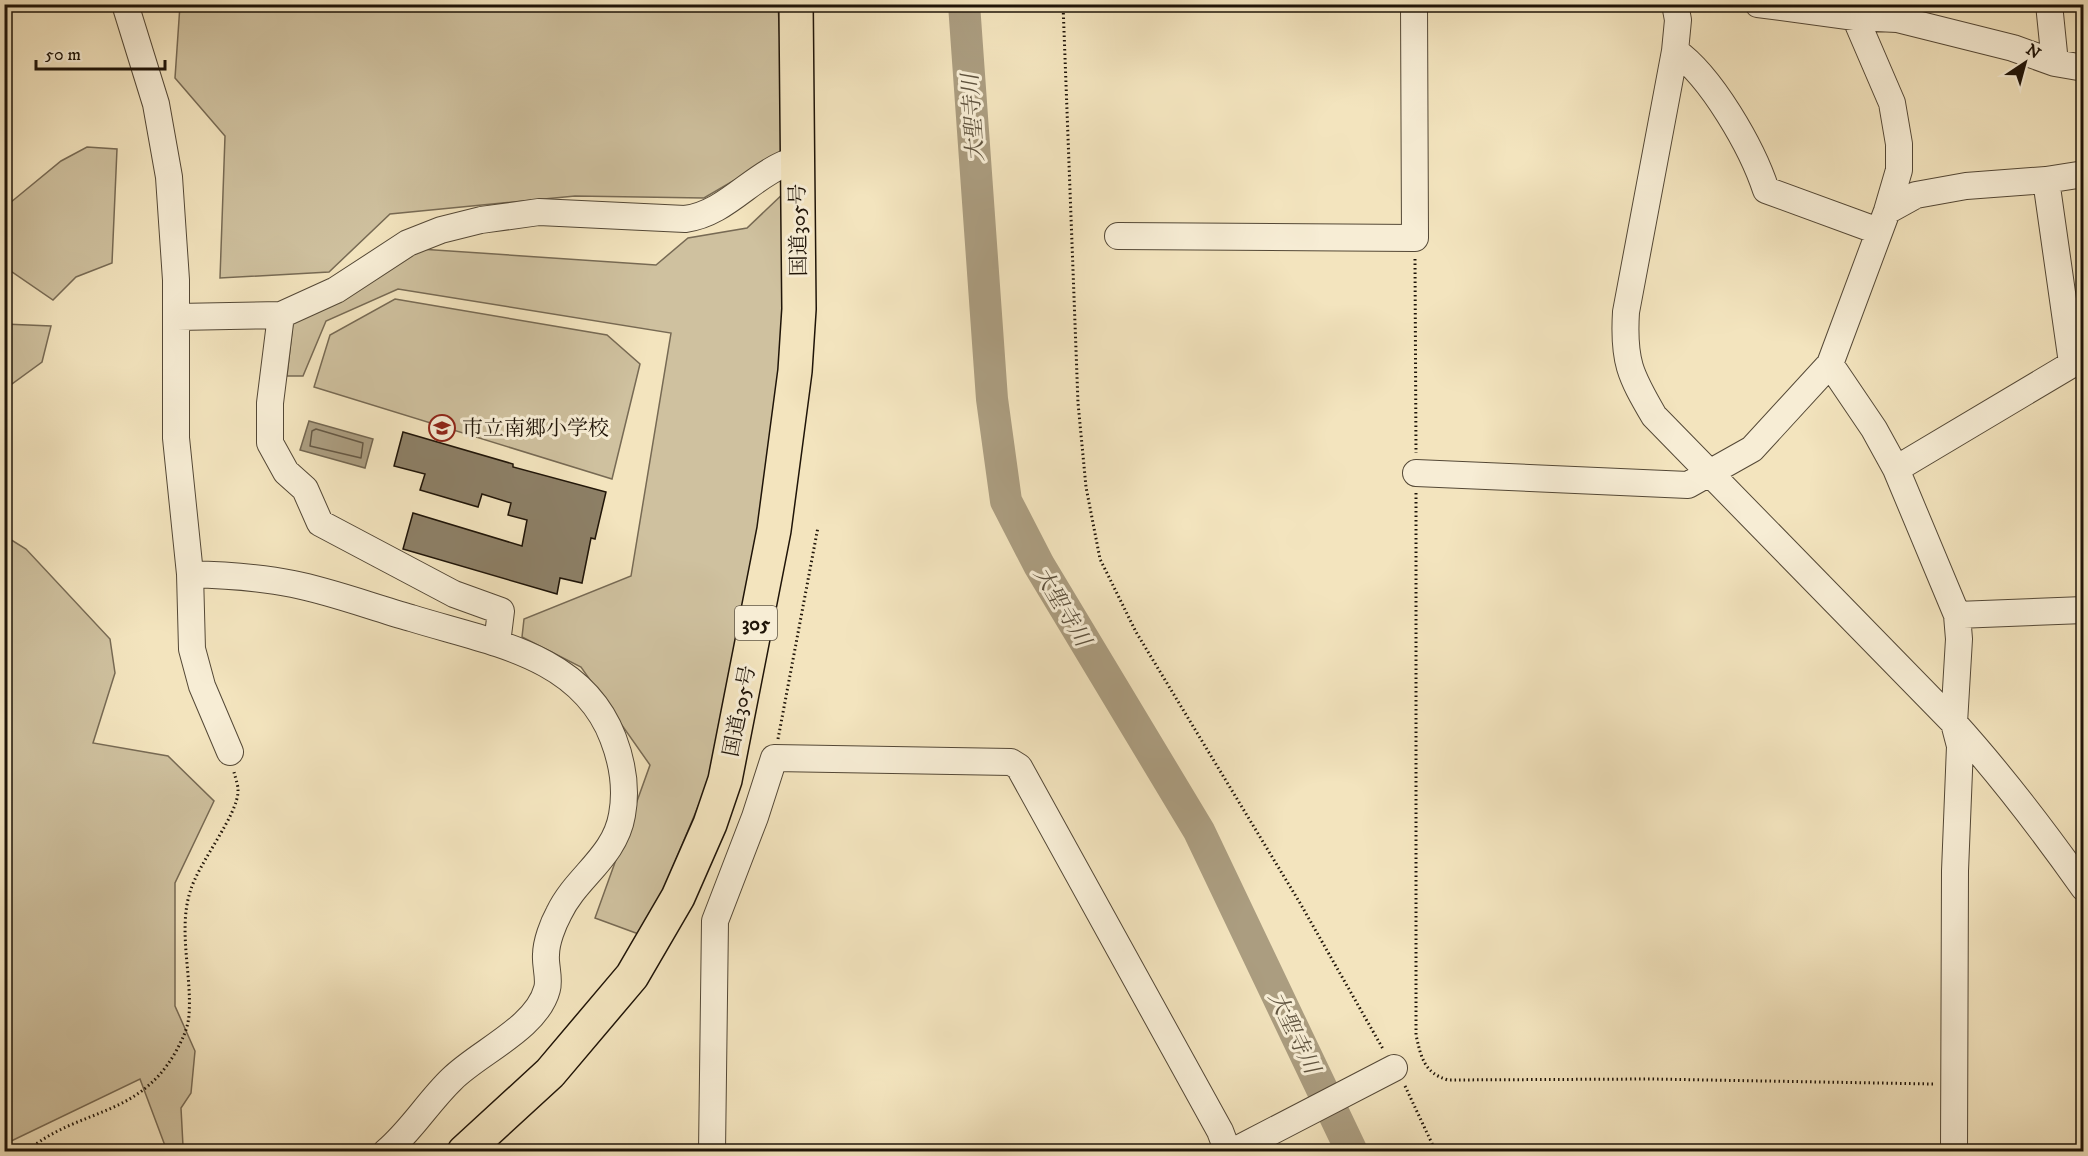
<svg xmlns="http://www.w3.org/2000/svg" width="2088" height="1156" viewBox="0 0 2088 1156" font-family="'IM FELL DW Pica','Noto Serif JP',serif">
<rect width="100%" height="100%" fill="#f3e4be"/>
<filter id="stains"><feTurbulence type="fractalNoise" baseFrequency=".00333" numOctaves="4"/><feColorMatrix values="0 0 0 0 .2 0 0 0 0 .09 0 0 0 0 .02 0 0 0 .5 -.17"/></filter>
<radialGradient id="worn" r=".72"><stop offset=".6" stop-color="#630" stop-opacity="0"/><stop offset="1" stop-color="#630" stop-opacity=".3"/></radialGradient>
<path fill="#cfc19f" stroke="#776a54" stroke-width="1.5" d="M180,5H778L786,150L704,198L575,196L390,214L329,272L220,278L225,136L175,78Z
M87,147L117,149L112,263L76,277L53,300L5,267V207L61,161Z
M787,190L788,412L730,730L644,936L595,918L650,765L581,667L522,637L524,619L631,576L671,333L398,289L326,321L303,376H287L293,322L420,249L656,265L688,238L747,228Z
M395,299L607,335L640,364L612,479L314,387L330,335Z
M4,324L51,326L42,362L5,389Z
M5,536L26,549L110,639L115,673L93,743L168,756L214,801L175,883V1006L195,1051L191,1093L181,1108L183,1146L179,1151H167L140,1079L5,1144Z"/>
<path fill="#ab9d80" stroke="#736650" stroke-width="1.5" d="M309,421L373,439L365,468L300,450Z"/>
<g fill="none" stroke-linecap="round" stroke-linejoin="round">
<path stroke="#655844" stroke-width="1.5" d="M316,429L363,443L361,458L310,446L312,431Z"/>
<path stroke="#ab9d80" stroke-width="32" d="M964,4L992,399L1006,501L1039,565L1199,831L1352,1152"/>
</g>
<path fill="#8d8067" stroke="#1f1408" stroke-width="1.5" d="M403,432L513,464V467L606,492L595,539L591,538L582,583L560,578L557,594L403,549L413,513L522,546L527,520L508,515L511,503L482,494L478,507L420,490L425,474L394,466Z"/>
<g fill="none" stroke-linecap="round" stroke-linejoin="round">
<defs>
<path id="minor" d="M125,4L156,104L169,177L176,280V438L190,574L192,649L202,686L230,752
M1675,4L1678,20L1675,51L1626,312C1623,361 1630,375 1654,416L1954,723C2001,775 2043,830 2084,888
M1758,4L1855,17L1897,19L2013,48L2055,63L2084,68
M1853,4L1855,17L1892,103L1899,144V170L1887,211L1830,364L1874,429L1896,469L1957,615L1959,639L1954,723L1960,746L1955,871L1954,1152
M2049,4L2055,63
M1675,51C1711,76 1752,147 1766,190L1878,231
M2046,180L2084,174
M1887,211L1916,195L1966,186L2046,180L2072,363
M1118,236L1415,238L1414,4
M281,315L270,403V443L286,472L305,489L320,523L454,594L501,611L497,643
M177,317L281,315L336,290L408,243L441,230L481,220L539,212L685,219C724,214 749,179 784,164L798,170
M1896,469L2084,357
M1416,473L1688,485L1752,449L1830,364
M190,574C225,575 259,577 293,584C333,592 372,607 411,618C488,642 581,654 613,738C623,764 627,788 622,815C615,857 576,877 559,913C553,924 546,942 546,955C545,965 550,979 547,989C537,1028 479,1052 452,1079C428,1102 412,1130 386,1152
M1957,615L2084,610
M712,1152L715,921L755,817L774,758L1011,762L1019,767L1220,1131L1228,1152
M1232,1152L1394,1068"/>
<path id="highway" d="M464,1152L550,1073L632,976L678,897L710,824L725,780L774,530L795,371L799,309L796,4"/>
</defs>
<use href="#minor" stroke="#544836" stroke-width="28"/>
<use href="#highway" stroke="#1f1408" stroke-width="36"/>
<path stroke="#1f1408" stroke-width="3" stroke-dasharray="1.5 3" stroke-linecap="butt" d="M1063,4L1078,403L1086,487L1100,559L1136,632L1300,903L1383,1049
M1415,259L1416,453
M1416,493V1035C1421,1057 1424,1073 1448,1080L1651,1079L1934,1084
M778,739L818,527
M1405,1086L1436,1152
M26,1152C77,1108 137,1119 175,1053C182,1040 188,1029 189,1015C192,975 178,931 190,892C198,863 239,814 238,790C238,784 235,777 234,772"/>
<use href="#minor" stroke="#f7edd5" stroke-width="26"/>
<use href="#highway" stroke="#f3e4be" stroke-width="33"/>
</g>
<defs>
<symbol id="school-ring" viewBox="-11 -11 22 22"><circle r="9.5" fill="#f7edd5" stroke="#8f2418" stroke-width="1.5"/><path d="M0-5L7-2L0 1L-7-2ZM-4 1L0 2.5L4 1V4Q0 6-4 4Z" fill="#8f2418"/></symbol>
</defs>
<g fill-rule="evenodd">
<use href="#school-ring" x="427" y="413" width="30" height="30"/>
</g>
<g text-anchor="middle" stroke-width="6" stroke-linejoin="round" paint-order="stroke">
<rect fill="#f7edd5" stroke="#605546" stroke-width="1.5" x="735" y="606" width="42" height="34" rx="4.5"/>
<g font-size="20" font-weight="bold" fill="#1f1408">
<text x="756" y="630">305</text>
</g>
<g font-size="21" fill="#1f1408" stroke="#f7edd5">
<text transform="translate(798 230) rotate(-91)" y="7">国道305号</text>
<text transform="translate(739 711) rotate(-79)" y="7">国道305号</text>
</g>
<g font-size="21" fill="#1f1408" stroke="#f7edd5" text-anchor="start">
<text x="462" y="435">市立南郷小学校</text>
</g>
<g font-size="22" font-style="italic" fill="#5e523e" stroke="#f7edd5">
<text transform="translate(972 118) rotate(-94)" y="8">大聖寺川</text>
<text transform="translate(1063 606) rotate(59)" y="8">大聖寺川</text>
<text transform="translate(1295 1032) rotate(64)" y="8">大聖寺川</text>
</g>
</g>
<rect width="2088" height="1156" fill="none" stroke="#f3e4be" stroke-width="24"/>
<rect x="6" y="6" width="2076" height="1144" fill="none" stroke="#1f1408" stroke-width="3"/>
<rect x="12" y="12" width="2064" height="1132" fill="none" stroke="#1f1408" stroke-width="1.5"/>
<g transform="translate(2025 63) rotate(36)" stroke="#f7edd5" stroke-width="4.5" paint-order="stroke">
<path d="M0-4.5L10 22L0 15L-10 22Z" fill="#1f1408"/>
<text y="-9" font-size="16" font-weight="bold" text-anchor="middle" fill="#1f1408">N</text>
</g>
<path d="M36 60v9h129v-9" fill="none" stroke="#1f1408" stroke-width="3"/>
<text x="45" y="60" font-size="18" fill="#1f1408" stroke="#f7edd5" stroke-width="4.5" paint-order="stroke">50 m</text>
<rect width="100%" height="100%" filter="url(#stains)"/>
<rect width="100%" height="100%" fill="url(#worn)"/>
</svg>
